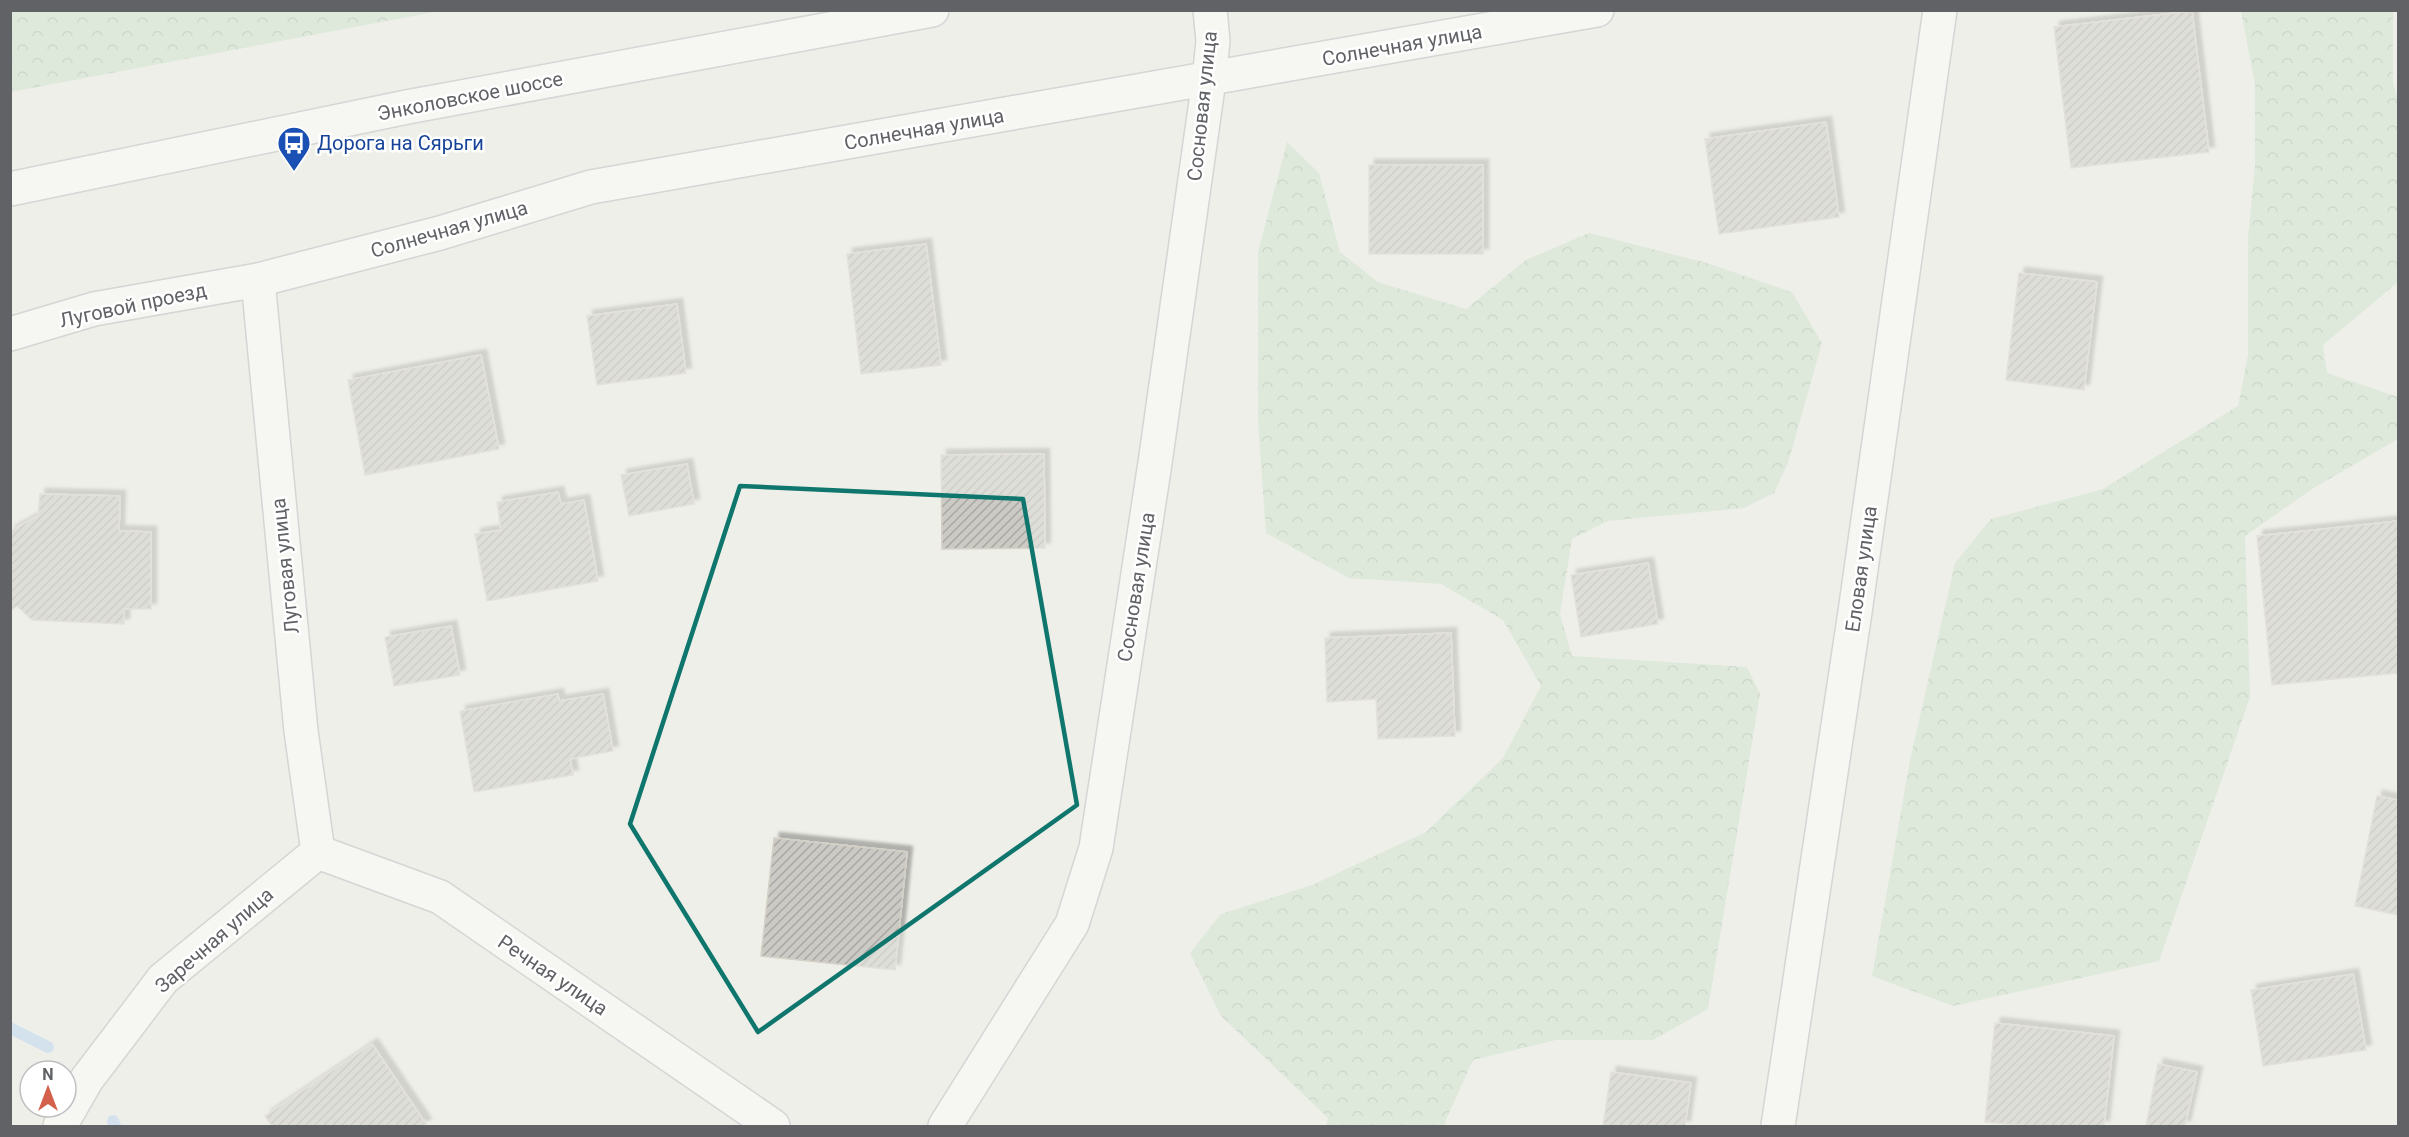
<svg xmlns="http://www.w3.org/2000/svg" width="2409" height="1137" viewBox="0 0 2409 1137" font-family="Roboto,sans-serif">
<defs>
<pattern id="forest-crowns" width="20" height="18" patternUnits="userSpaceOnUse" patternTransform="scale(1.5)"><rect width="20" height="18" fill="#c9e3cb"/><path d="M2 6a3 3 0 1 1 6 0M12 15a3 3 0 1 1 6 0" fill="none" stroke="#a7bba9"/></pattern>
<pattern id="building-hatch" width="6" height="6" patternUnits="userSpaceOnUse" patternTransform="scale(1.5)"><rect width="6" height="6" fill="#cbcac4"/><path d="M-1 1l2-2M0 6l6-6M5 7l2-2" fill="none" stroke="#a8a7a3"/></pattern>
<filter id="shadow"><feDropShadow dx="5.5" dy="-5.5" stdDeviation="1.5" flood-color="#0004"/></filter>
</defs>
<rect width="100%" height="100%" fill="#efefe9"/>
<path fill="url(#forest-crowns)" d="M11,10H440V11L11,92Z
M2241,11H2393V83L2398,99V282L2323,345L2327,373L2398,397V439L2312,489L2245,536L2250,697L2159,961L1953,1006L1872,976L1910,760L1955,563L1991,519L2103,489L2238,406L2248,355V237L2255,167V85Z
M1287,142L1319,173L1340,252L1378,282L1466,309L1526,260L1589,233L1707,263L1792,292L1822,343L1788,463L1774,493L1744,508L1608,521L1572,539L1560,614L1572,656L1747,667L1760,694L1708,1009L1653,1040H1556L1473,1060L1445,1122V1126H1326L1328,1118L1221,1016L1190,953L1221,914L1312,885L1426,832L1503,758L1541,686L1503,620L1441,584L1349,578L1266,533L1258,423V252Z"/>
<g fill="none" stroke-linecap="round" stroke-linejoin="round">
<path stroke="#b4d3f4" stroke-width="12" d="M10,1028L48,1047
M113,1121L115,1126"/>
</g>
<path fill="url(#building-hatch)" stroke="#d4d1c7" stroke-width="1.5" filter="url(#shadow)" d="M2192,11L2209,152L2071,168L2054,27Z
M1826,122L1839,217L1719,234L1705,139Z
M1369,165H1483V254H1369Z
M926,244L941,365L861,374L847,254Z
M2019,273L2097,282L2084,390L2006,380Z
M677,304L686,373L597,385L587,316Z
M481,355L499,449L365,475L348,380Z
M1044,454L1045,548L942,549L941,455Z
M687,464L694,504L629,516L621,475Z
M558,492L561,504L584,500L598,581L487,601L475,534L501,530L497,502Z
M40,494L120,496L119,531L151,532V609H124V624L32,620L17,606L10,611V531L38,516Z
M2398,521V673L2272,685L2257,536Z
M1648,563L1658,624L1581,637L1571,575Z
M451,626L460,675L394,686L385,637Z
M1451,633L1455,736L1378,739L1376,699L1327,702L1325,638Z
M558,694L559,701L603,694L613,751L570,759L573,775L474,792L460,711Z
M2377,796L2398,800V915L2355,906Z
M774,838L907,852L895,970L761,956Z
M2353,974L2366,1050L2263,1066L2251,990Z
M1995,1023L2114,1036L2104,1126H2027L1985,1122Z
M372,1044L426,1124L422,1126H272L265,1116Z
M2158,1064L2197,1072L2185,1126H2146Z
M1611,1072L1691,1083L1685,1126H1603Z"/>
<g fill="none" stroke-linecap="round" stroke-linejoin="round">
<defs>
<path id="minor" d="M258,280L301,731L318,852
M10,334L94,309L258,280L440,233L591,187L1597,10
M318,852L440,897L773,1126
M60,1126L87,1079L163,979L318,852
M945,1126L1072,924L1096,848L1155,463L1209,80L1213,41L1210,10
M1778,1126L1855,612L1940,10"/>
<path id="secondary" d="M10,189L407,107L932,10"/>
</defs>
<use href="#minor" stroke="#b5b7bb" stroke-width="36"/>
<use href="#secondary" stroke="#b7b9bd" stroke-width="36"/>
<use href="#minor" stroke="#fff" stroke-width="33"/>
<use href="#secondary" stroke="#fff" stroke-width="33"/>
</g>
<path d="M0 0H2409V1137H0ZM740,486L1023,499L1077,805L758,1032L630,824Z" fill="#efefe9" fill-opacity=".55" fill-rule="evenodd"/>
<path fill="none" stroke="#0f766e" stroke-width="4.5" stroke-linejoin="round" d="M740,486L1023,499L1077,805L758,1032L630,824Z"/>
<defs>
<symbol id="bus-pin" viewBox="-11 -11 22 30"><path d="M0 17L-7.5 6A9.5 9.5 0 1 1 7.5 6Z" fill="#1a4fb4" stroke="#fff"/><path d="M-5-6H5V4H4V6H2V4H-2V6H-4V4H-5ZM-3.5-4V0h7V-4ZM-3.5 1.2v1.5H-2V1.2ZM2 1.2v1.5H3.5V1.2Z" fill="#fff"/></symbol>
</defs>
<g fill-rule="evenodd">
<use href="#bus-pin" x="275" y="124" width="38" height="52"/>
</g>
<g text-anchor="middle" stroke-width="5" stroke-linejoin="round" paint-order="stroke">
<g font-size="20" fill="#606266" stroke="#fff">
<text transform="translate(1402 45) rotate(-10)" y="7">Солнечная улица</text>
<text transform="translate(470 96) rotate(-11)" y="7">Энколовское шоссе</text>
<text transform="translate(1202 106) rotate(-84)" y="7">Сосновая улица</text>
<text transform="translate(924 129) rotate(-10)" y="7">Солнечная улица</text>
<text transform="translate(449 229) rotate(-16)" y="7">Солнечная улица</text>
<text transform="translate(133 305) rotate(-12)" y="7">Луговой проезд</text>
<text transform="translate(285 566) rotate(-96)" y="7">Луговая улица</text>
<text transform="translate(1861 569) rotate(-82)" y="7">Еловая улица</text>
<text transform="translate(1136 587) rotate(-81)" y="7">Сосновая улица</text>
<text transform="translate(214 940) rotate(-41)" y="7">Заречная улица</text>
<text transform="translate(553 975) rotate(34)" y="7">Речная улица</text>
</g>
<g font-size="20" fill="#164399" stroke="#fff" text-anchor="start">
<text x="317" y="150">Дорога на Сярьги</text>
</g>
</g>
<rect width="2409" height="1137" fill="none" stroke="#606266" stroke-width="24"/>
<g transform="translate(48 1089)"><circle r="28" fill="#ffffff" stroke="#bfc0c2" stroke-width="1.5"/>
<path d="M0-4.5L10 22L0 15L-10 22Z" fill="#d3614b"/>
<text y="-9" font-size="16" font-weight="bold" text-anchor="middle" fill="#606266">N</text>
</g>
</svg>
